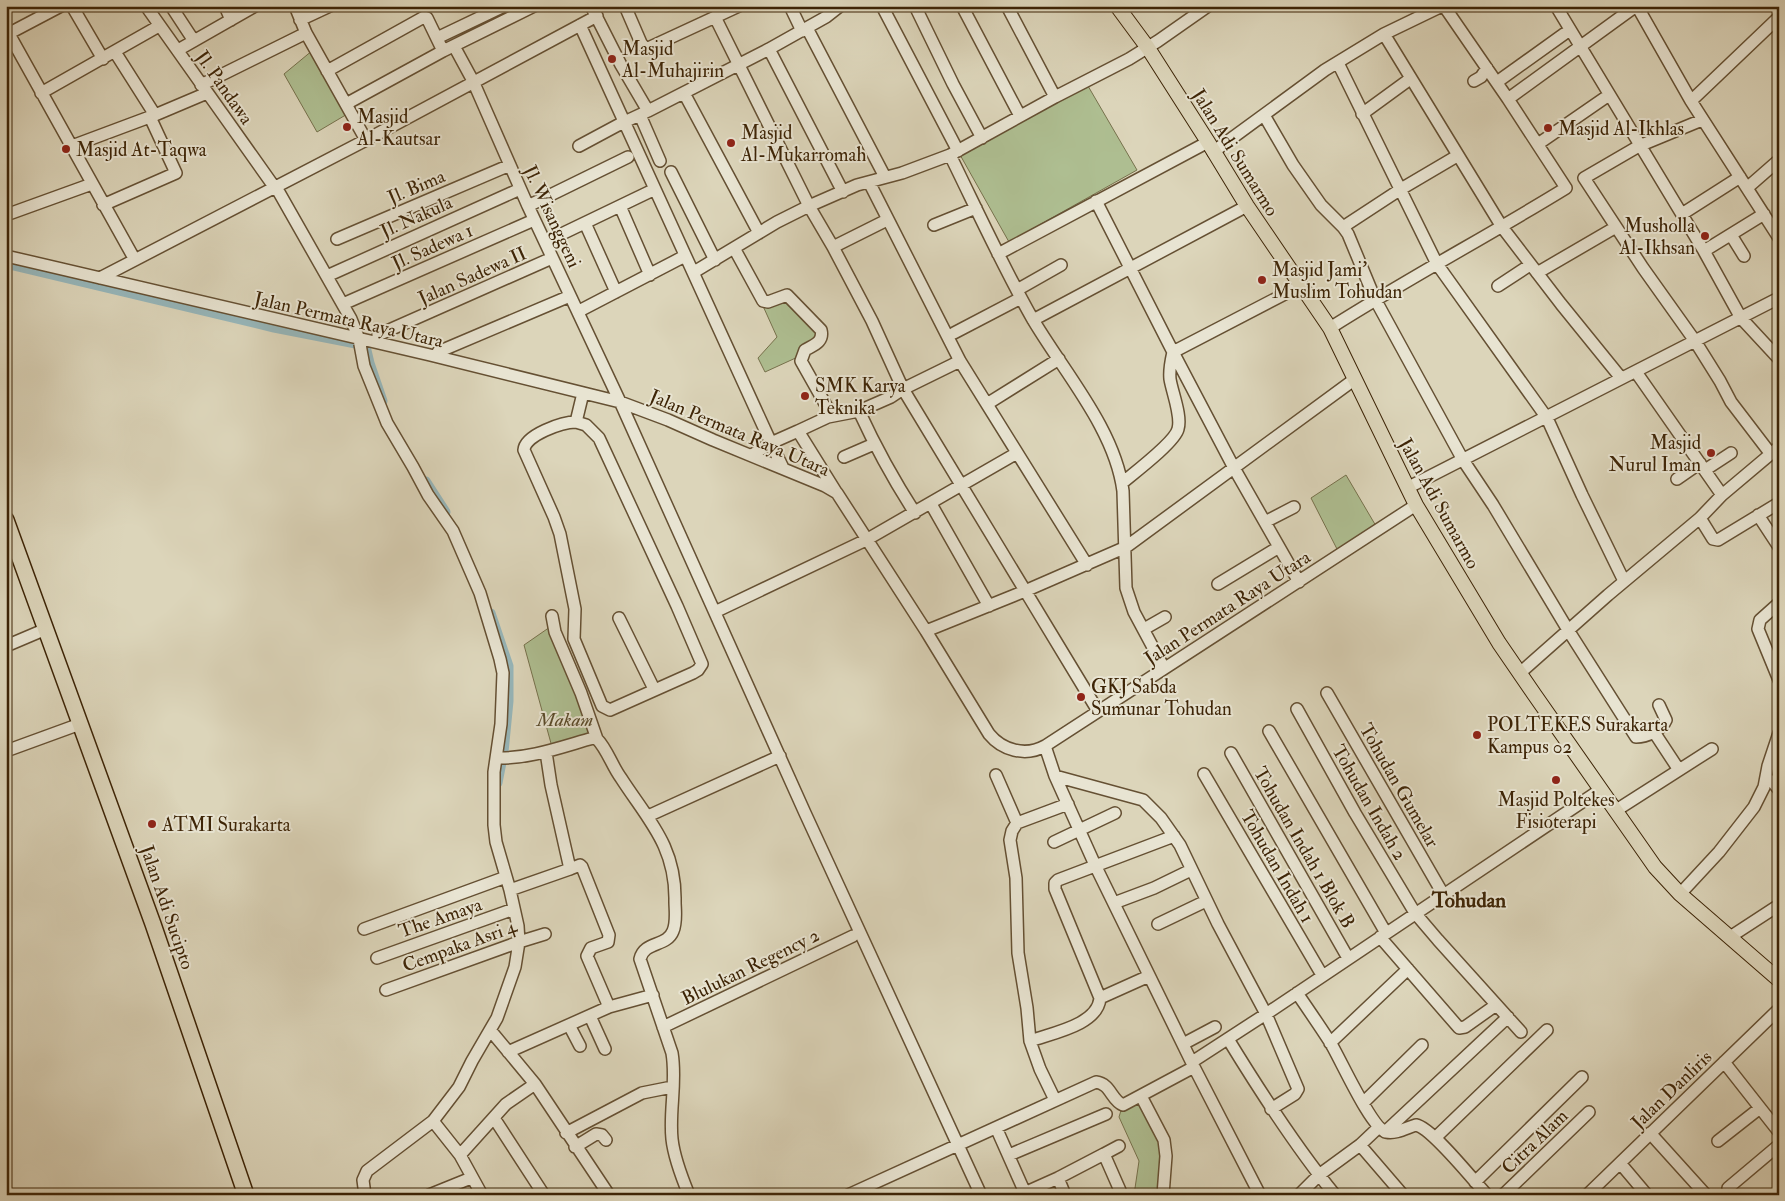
<svg xmlns="http://www.w3.org/2000/svg" width="1785" height="1201" viewBox="0 0 1785 1201" font-family="'IM FELL Double Pica',serif">
<rect width="100%" height="100%" fill="#dcd5ba"/>
<filter id="stains"><feTurbulence type="fractalNoise" baseFrequency=".004" numOctaves="4"/><feColorMatrix values="0 0 0 0 .2 0 0 0 0 .09 0 0 0 0 .02 0 0 0 .5 -.17"/></filter>
<radialGradient id="worn" r=".72"><stop offset=".6" stop-color="#630" stop-opacity="0"/><stop offset="1" stop-color="#630" stop-opacity=".3"/></radialGradient>
<path fill="#aebe91" stroke="#76714c" d="M313,50L349,113L317,132L284,74Z
M1088,86L1137,170L1009,242L959,153Z
M785,296L821,335L800,356L765,372L758,358L777,337L763,306Z
M1346,475L1376,526L1338,551L1311,498Z
M550,627L593,735L552,747L524,645Z
M1137,1099L1160,1138L1161,1166L1157,1195H1134L1139,1161L1119,1117L1122,1107Z"/>
<g fill="none" stroke-linecap="round" stroke-linejoin="round">
<path stroke="#96b6ba" stroke-width="9" d="M6,264L274,328L366,346L370,363L383,401
M426,481L446,512
M491,613L509,666V701L504,752L498,783"/>
<defs>
<path id="minor" d="M72,6L103,59
M146,6L275,188
M171,6L194,41
M225,6L231,20
M295,6L306,33L366,140
M591,6L621,65L648,111L769,49L826,17L840,6
M625,6L641,43L646,49L739,6
M790,6L802,31
M882,6L958,151
M915,6L953,84L982,138
M962,6L1020,116
M1007,6L1055,97
M1556,6L1704,251L1741,318L1779,359
M1637,6L1691,101L1779,238
M715,17L809,206L833,247L872,321L903,389L1098,711
M300,20L330,6
M580,25L771,443L798,431L836,492
M807,28L885,177
M9,34L135,260
M1384,34L1502,227L1561,304L1621,378
M6,35L61,6
M437,38L504,6
M454,46L473,81L528,206L622,406L805,813L981,1195
M769,49L843,192
M178,50L255,6
M115,52L155,115
M1338,63L1437,264L1547,418L1582,495L1624,581
M327,71L424,17L427,18L443,51
M1474,81L1481,77L1487,68
M1497,82L1564,34
M201,85L306,33
M41,93L159,26
M684,93L759,233
M1508,99L1636,6
M1691,101L1779,17
M346,104L443,51L534,6
M1362,114L1410,79
M640,115L660,161
M1264,115L1293,165L1321,205L1343,227
M1702,120L1639,146L1584,178L1643,268L1695,341L1720,381L1731,402L1770,453
M1538,144L1609,95
M72,146L155,115L207,93
M579,146L620,124L648,111
M1213,152L1325,70L1384,34L1442,6
M950,155C977,210 1002,265 1032,318C1063,371 1115,429 1123,491L1126,588L1134,612L1164,668
M1457,156L1401,189L1343,227L1348,234L1375,299L1463,460L1493,505L1568,630L1636,737C1647,737 1662,730 1666,720L1659,705
M671,172L715,260
M869,182L960,361L1087,565
M276,187L351,319L359,339L364,366L387,423L413,467L428,495L453,531L480,593L500,659L503,673L502,699L501,724L494,772V825L496,842L510,890L518,926L519,942L515,967L497,1018L472,1061L459,1087L433,1121L367,1171L363,1180L365,1195
M1747,188L1779,160
M1096,201L1173,352C1171,361 1169,369 1170,379C1172,392 1182,416 1178,429C1175,442 1134,473 1122,483
M103,205L176,173L150,117
M528,206L628,157
M620,206L650,275
M1682,214L1740,177
M6,215L89,185
M585,223L616,292
M934,225L976,208
M1731,235L1744,256
M337,239L510,165
M545,242L651,191
M833,247L887,220
M734,248L763,301L768,302L787,295L821,330C824,342 814,345 805,350L801,361L832,416
M1704,251L1764,214
M998,254L1208,142
M6,256L430,355L620,402L668,420L713,440L825,486L837,493L926,631L989,734C1002,750 1025,757 1045,746L1416,505
M694,272L777,222L809,206L857,185L902,173L950,155L1055,97L1129,59L1158,41L1208,6
M1537,273L1616,227
M327,276L520,189
M100,278L366,140L597,16
M1498,286L1530,265
M1017,290L1061,265
M343,304L534,220
M583,309L681,258
M1033,320L1247,206
M1330,328C1407,279 1488,236 1566,188L1508,99L1444,6
M954,333L1021,298
M378,335L552,258
M438,352L570,296
M1636,372L1722,495
M987,404L1059,359
M859,411L891,397L903,389L960,361
M576,422L586,425L599,438L677,606L702,664L698,670L693,673L610,710L602,706L574,639L575,609L560,534L554,517L524,450C525,435 562,422 576,422Z
M576,422L583,393
M798,431L828,417L859,411C876,448 893,479 915,513
M752,455L771,443L783,468
M844,457L874,444
M1705,470L1731,453
M1677,479L1700,463
M1407,488L1779,298
M931,504L989,606
M1758,515L1779,547
M1700,518L1713,539L1718,540L1779,503
M1265,522L1294,507
M1299,582L1234,468L1173,352L1300,286
M1218,584L1279,547
M1779,603L1760,620L1758,629L1779,680
M719,610L866,540L1017,453
M552,616L555,632L581,693L597,739
M619,618L654,689
M1144,629L1165,617
M926,631L1025,591L1126,547L1355,379
M6,646L46,629
M1520,673L1608,595L1700,518L1722,495L1779,447
M1327,693L1443,894
M1297,709L1355,813L1415,913L1438,940L1521,1032
M1269,731L1386,933
M1654,732L1679,770
M1045,746L1055,776L1095,865L1194,1067L1260,1195
M6,751L80,724
M1231,753L1348,958
M496,758C529,759 561,747 593,738L597,739C607,749 612,766 621,778C648,820 676,846 675,901C675,910 677,922 673,931C667,947 644,941 640,959L672,1053C677,1082 669,1111 672,1139C674,1158 682,1178 689,1195
M1204,774L1322,975
M996,775L1017,823
M1055,776L1143,800L1161,818L1180,845L1218,924L1266,1014L1600,790
M1772,781L1779,790
M1615,811L1712,749
M648,816L780,756
M1054,842L1115,813
M570,869L580,865L582,867L609,935L608,942L591,948L587,956L609,1007
M510,890L570,869L551,785L546,752
M1680,894L1719,852L1754,807L1764,787L1768,766L1779,733
M1114,903L1154,888L1191,870
M1158,924L1206,901
M364,929L506,877
M1380,937L1459,1028L1465,1027L1496,1005
M1730,937L1779,905
M377,958L514,909
M386,990L519,942L545,934
M1297,993C1308,1009 1319,1025 1330,1042C1340,1058 1371,1128 1386,1132C1397,1134 1406,1128 1416,1125C1432,1128 1473,1180 1487,1195
M1100,998L1149,976
M590,1016L605,1049
M569,1025L580,1046
M663,1027L853,936
M491,1031L535,1084L609,1195
M1228,1039C1261,1093 1295,1146 1335,1195
M1030,1041C1052,1033 1098,1025 1100,998L1055,889V883L1058,880L1174,836
M1330,1043L1408,969
M1183,1044L1215,1027
M508,1052L609,1007L653,995
M1192,1062L1266,1014L1298,1089L1295,1094L1271,1109
M1724,1062L1779,1132
M1141,1096L1164,1140L1166,1156L1163,1195
M1055,1100L1040,1069L1030,1041L1027,1008L1018,953L1016,878L1010,840L1012,831L1017,823L1068,804
M1363,1103L1422,1045
M494,1118L544,1195
M433,1121L460,1155L482,1195
M998,1132L1026,1195
M1385,1132L1508,1017
M566,1133L642,1093L672,1087
M1650,1133L1706,1195
M1435,1138L1547,1030
M1718,1141L1760,1108
M1360,1145L1403,1195
M575,1147L596,1134L602,1135L606,1140
M1104,1154L1119,1146
M460,1155L506,1104L535,1084
M1009,1155L1106,1114
M1620,1163L1647,1195
M1058,1178L1065,1195
M1475,1182L1582,1077
M1728,1188L1779,1145
M429,1195L471,1178
M848,1195L1096,1082C1111,1084 1111,1100 1123,1105L1194,1067
M1020,1195L1058,1178L1104,1154L1122,1195
M1299,1195L1319,1175L1360,1145L1379,1127
M1503,1195L1589,1112
M1587,1195L1779,1009"/>
<path id="major" d="M1117,6L1148,48L1208,142L1247,206L1330,328L1416,505L1499,643L1534,694L1655,867L1680,894L1779,980"/>
<path id="highway" d="M6,520L153,924L246,1195"/>
</defs>
<use href="#minor" stroke="#655033" stroke-width="14"/>
<use href="#major" stroke="#3d2406" stroke-width="16"/>
<use href="#highway" stroke="#3d2406" stroke-width="18"/>
<use href="#minor" stroke="#e8e4d2" stroke-width="11"/>
<use href="#major" stroke="#dcd5ba" stroke-width="14"/>
<use href="#highway" stroke="#dcd5ba" stroke-width="15"/>
</g>
<g fill="#8f2418" stroke="#e8e4d2" stroke-width="2">
<circle cx="612" cy="59" r="5"/>
<circle cx="347" cy="127" r="5"/>
<circle cx="1548" cy="128" r="5"/>
<circle cx="731" cy="143" r="5"/>
<circle cx="66" cy="149" r="5"/>
<circle cx="1705" cy="236" r="5"/>
<circle cx="1262" cy="280" r="5"/>
<circle cx="805" cy="396" r="5"/>
<circle cx="1711" cy="453" r="5"/>
<circle cx="1081" cy="697" r="5"/>
<circle cx="1477" cy="735" r="5"/>
<circle cx="1556" cy="780" r="5"/>
<circle cx="152" cy="824" r="5"/>
</g>
<g text-anchor="middle" stroke-width="4" stroke-linejoin="round" paint-order="stroke">
<g font-size="19" fill="#3d2406" stroke="#e8e4d2" text-anchor="start">
<text x="622" y="55">Masjid<tspan x="622" dy="22">Al-Muhajirin</tspan></text>
<text x="357" y="123">Masjid<tspan x="357" dy="22">Al-Kautsar</tspan></text>
<text x="1558" y="135">Masjid Al-Ikhlas</text>
<text x="741" y="139">Masjid<tspan x="741" dy="22">Al-Mukarromah</tspan></text>
<text x="76" y="156">Masjid At-Taqwa</text>
<text x="1695" y="232" text-anchor="end">Musholla<tspan x="1695" dy="22">Al-Ikhsan</tspan></text>
<text x="1272" y="276">Masjid Jami'<tspan x="1272" dy="22">Muslim Tohudan</tspan></text>
<text x="815" y="392">SMK Karya<tspan x="815" dy="22">Teknika</tspan></text>
<text x="1701" y="449" text-anchor="end">Masjid<tspan x="1701" dy="22">Nurul Iman</tspan></text>
<text x="1091" y="693">GKJ Sabda<tspan x="1091" dy="22">Sumunar Tohudan</tspan></text>
<text x="1487" y="731">POLTEKES Surakarta<tspan x="1487" dy="22">Kampus 02</tspan></text>
<text x="1556" y="806" text-anchor="middle">Masjid Poltekes<tspan x="1556" dy="22">Fisioterapi</tspan></text>
<text x="162" y="831">ATMI Surakarta</text>
</g>
<g font-size="19" fill="#3d2406" stroke="#e8e4d2">
<text transform="translate(225 87) rotate(55)" y="7">Jl. Pandawa</text>
<text transform="translate(1236 152) rotate(58)" y="7">Jalan Adi Sumarmo</text>
<text transform="translate(416 186) rotate(-23)" y="7">Jl. Bima</text>
<text transform="translate(416 216) rotate(-24)" y="7">Jl. Nakula</text>
<text transform="translate(553 216) rotate(65)" y="7">Jl. Wisanggeni</text>
<text transform="translate(432 246) rotate(-24)" y="7">Jl. Sadewa 1</text>
<text transform="translate(472 275) rotate(-24)" y="7">Jalan Sadewa II</text>
<text transform="translate(349 319) rotate(13)" y="7">Jalan Permata Raya Utara</text>
<text transform="translate(740 432) rotate(23)" y="7">Jalan Permata Raya Utara</text>
<text transform="translate(1440 503) rotate(61)" y="7">Jalan Adi Sumarmo</text>
<text transform="translate(1227 607) rotate(-33)" y="7">Jalan Permata Raya Utara</text>
<text transform="translate(1400 785) rotate(60)" y="7">Tohudan Gumelar</text>
<text transform="translate(1370 802) rotate(60)" y="7">Tohudan Indah 2</text>
<text transform="translate(1305 847) rotate(60)" y="7">Tohudan Indah 1 Blok B</text>
<text transform="translate(1278 866) rotate(60)" y="7">Tohudan Indah 1</text>
<text transform="translate(168 907) rotate(71)" y="7">Jalan Adi Sucipto</text>
<text transform="translate(440 917) rotate(-19)" y="7">The Amaya</text>
<text transform="translate(459 945) rotate(-20)" y="7">Cempaka Asri 4</text>
<text transform="translate(750 966) rotate(-26)" y="7">Blulukan Regency 2</text>
<text transform="translate(1671 1089) rotate(-44)" y="7">Jalan Danliris</text>
<text transform="translate(1534 1141) rotate(-44)" y="7">Citra Alam</text>
</g>
<g font-size="19" font-style="italic" fill="#594a29" stroke="#e8e4d2">
<text x="565" y="726">Makam</text>
</g>
<g font-size="21" font-weight="bold" fill="#3d2406" stroke="#e8e4d2">
<text x="1469" y="907">Tohudan</text>
</g>
</g>
<rect width="1785" height="1201" fill="none" stroke="#dcd5ba" stroke-width="25"/>
<rect x="8" y="8" width="1770" height="1186" fill="none" stroke="#3d2406" stroke-width="2.5"/>
<rect x="12" y="12" width="1760" height="1176" fill="none" stroke="#3d2406"/>
<rect width="100%" height="100%" filter="url(#stains)"/>
<rect width="100%" height="100%" fill="url(#worn)"/>
</svg>
